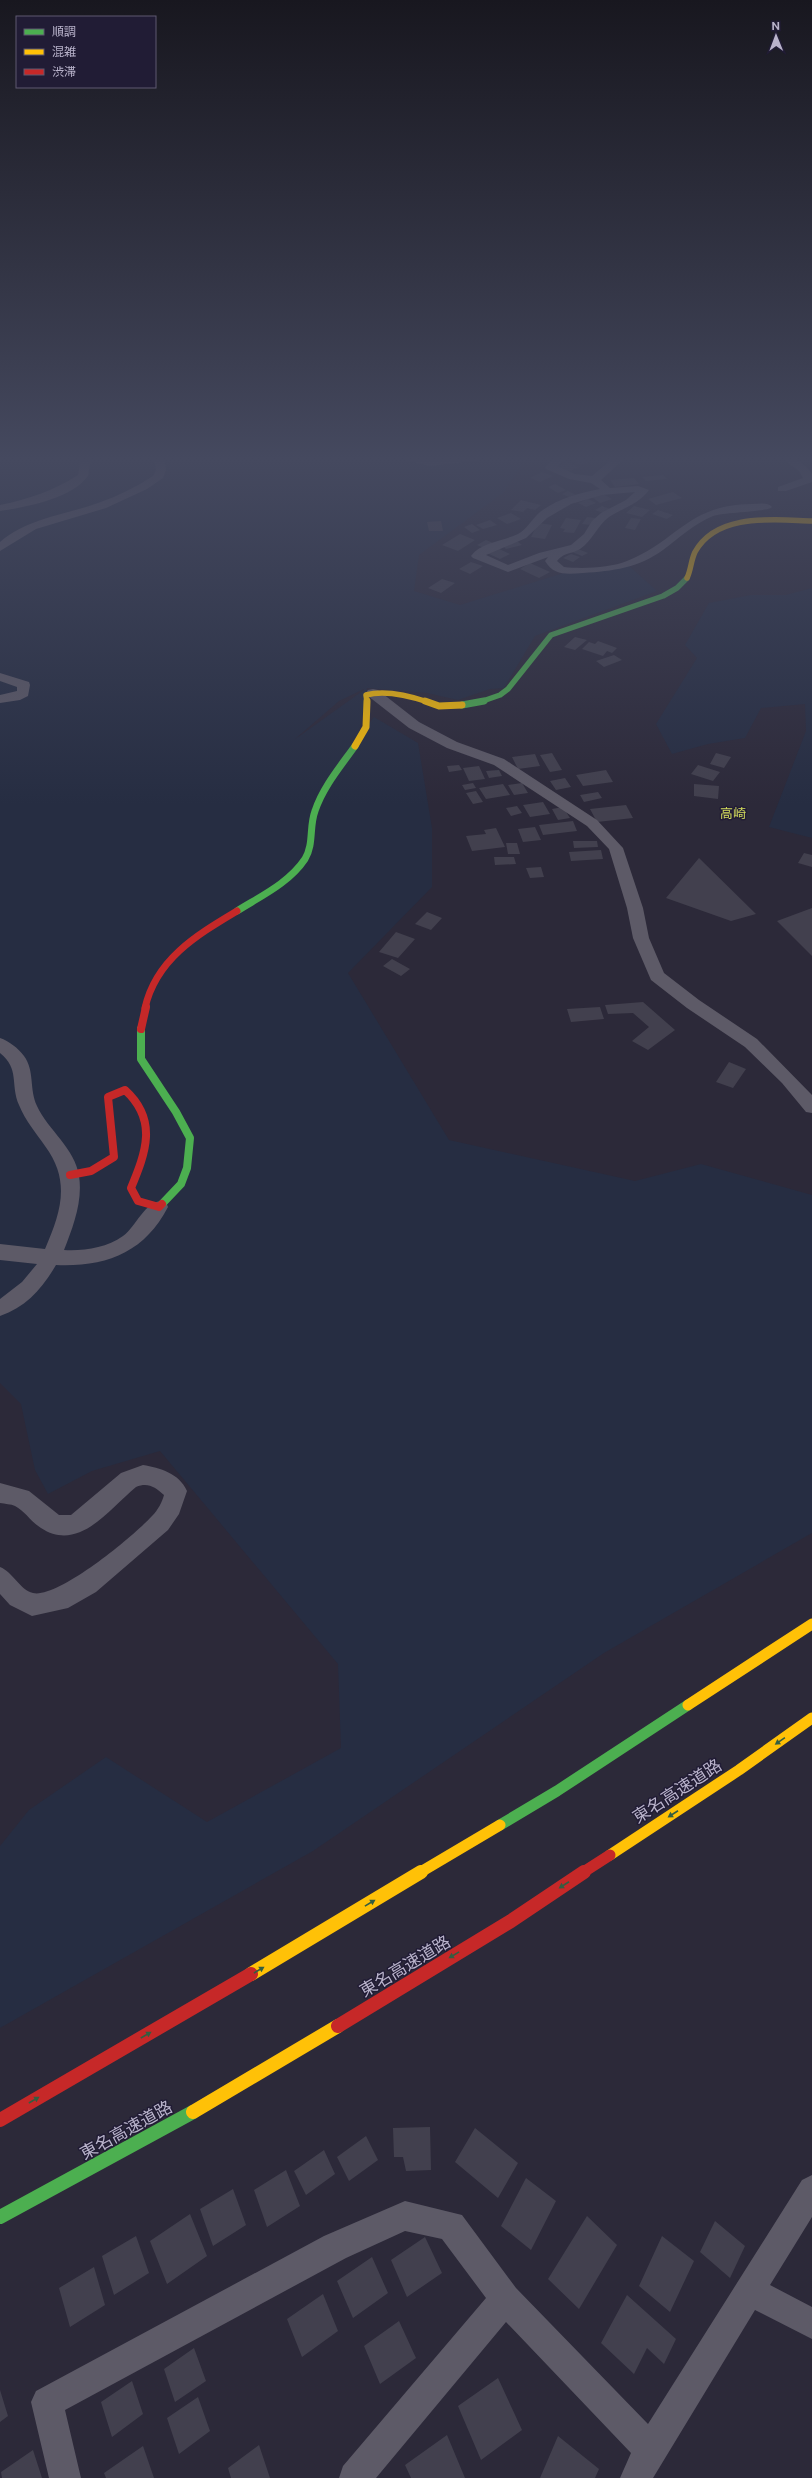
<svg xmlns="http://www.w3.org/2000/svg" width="812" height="2478" viewBox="0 0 812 2478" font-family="'Public Sans','Noto Sans JP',sans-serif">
<rect width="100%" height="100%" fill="#2c2939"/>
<path fill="#262d42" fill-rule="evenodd" d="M0,458H527L503,493L419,555L414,591L460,605L570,571L628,565L657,591L535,636L504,688L490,689L458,700L427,693L367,688L358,738L374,717L418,743L432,828V887L348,973L449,1140L635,1181L701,1164L812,1195V1533L604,1653L313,1851L0,2028V1846L29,1810L106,1757L207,1822L341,1748L338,1664L160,1451L92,1471L48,1494L35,1470L21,1404L0,1383ZM364,689V690L294,740L339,701Z
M812,588V838L769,827L806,731L805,704L761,708L745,738L708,744L672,754L656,724L697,658L685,645L709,603L751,595H786Z"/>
<path fill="#42404e" d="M582,458L589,462L580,465L572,461Z
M567,462L579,467L568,472L557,466Z
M542,472L553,476L540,482L530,478Z
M663,475L667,479L646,481L642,477Z
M634,478L639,484L615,487L610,480Z
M555,484L566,490L558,493L548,487Z
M568,491L576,495L569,497L562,494Z
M673,492L682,498L656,505L648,499Z
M603,494L612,499L600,503L592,497Z
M588,499L596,503L586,507L578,503Z
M521,500L541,505L535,510L527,508L523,512L511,510Z
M602,506L610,509L603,513L595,510Z
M634,506L650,510L642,517L626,513Z
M658,510L673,515L667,519L652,514Z
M511,513L521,519L507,524L497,518Z
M587,517L596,518L591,525L582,524Z
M566,518L581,520L574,533L563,532L565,529L560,528Z
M631,518L641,519L635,530L625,528Z
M490,520L497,525L483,529L476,525Z
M441,521L443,531H429L427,522Z
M538,523L552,525L545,539L531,537Z
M472,524L480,530L472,533L464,527Z
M460,534L475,540L458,551L442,545Z
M486,540L493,543L484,548L477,545Z
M517,541L522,545L506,549L502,545Z
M497,548L510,554L500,559L487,553Z
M578,549L588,553L582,556L572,552Z
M571,554L580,557L573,562L563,558Z
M471,562L483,566L470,574L459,569Z
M530,563L550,572L539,578L520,569Z
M442,579L455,583L441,593L428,588Z
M575,637L587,640L575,650L564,647Z
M598,641L617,648L612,653L607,651L603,656L582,649L589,642L595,644Z
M614,655L622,660L604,667L596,661Z
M552,753L562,770L550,772L540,755Z
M716,753L731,757L724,768L710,764Z
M535,754L540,766L518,769L512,757Z
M459,765L462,770L449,772L447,766Z
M698,765L720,772L713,781L691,774Z
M479,766L485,779L469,781L463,768Z
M499,770L502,776L489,778L486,771Z
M606,770L613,782L583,786L576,775Z
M565,778L571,787L556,790L550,781Z
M473,783L476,788L465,790L462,785Z
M522,783L528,793L514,795L508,785Z
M503,784L510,795L486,799L479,788Z
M694,784L719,786L718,799L694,796Z
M476,791L483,802L473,804L466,793Z
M598,792L602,798L584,802L580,795Z
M543,802L550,814L530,817L523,805Z
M626,805L633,818L597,822L590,809Z
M517,806L522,813L511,816L506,808Z
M563,807L570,818L558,820L552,809Z
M573,821L577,831L543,835L539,825Z
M535,827L541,840L523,842L518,829Z
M496,828L505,847L472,851L466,836L486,834L484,830Z
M573,841H597L598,847L574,848Z
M506,843H517L520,854H508Z
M601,850L603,859L571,861L569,852Z
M804,853L812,855V867L798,863Z
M494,857H514L516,864L495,865Z
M699,858L756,914L731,921L666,898Z
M541,867L544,877L530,878L526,868Z
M812,908V956L777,921Z
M427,912L442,918L431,930L415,924Z
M396,932L415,939L398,958L379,952Z
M392,959L410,969L401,976L383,966Z
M643,1002L675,1030L648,1050L632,1041L649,1027L633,1013L608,1014L605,1005Z
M600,1007L604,1019L571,1022L567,1009Z
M729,1062L746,1069L733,1088L716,1082Z
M430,2127L431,2170L406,2171L403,2157H394L393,2128Z
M475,2128L518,2163L498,2198L455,2162Z
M366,2136L378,2160L349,2181L337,2157Z
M324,2150L335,2174L306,2195L294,2171Z
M286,2170L300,2206L267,2227L254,2190Z
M526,2178L556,2201L531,2250L501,2226Z
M233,2189L246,2225L213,2246L200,2209Z
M190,2214L207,2256L167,2284L150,2241Z
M587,2216L617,2245L579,2309L548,2279Z
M715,2221L745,2246L730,2278L700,2252Z
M136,2236L149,2273L114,2295L102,2256Z
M662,2236L694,2261L670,2312L639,2286Z
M425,2237L442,2273L407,2297L391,2260Z
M372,2257L388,2293L353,2318L337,2281Z
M94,2267L105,2305L70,2327L59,2288Z
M323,2294L338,2331L302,2357L287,2319Z
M627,2295L676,2339L664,2364L647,2348L634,2374L601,2343Z
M399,2321L416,2358L380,2384L364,2346Z
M194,2348L206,2381L175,2402L164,2369Z
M498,2378L522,2430L481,2460L458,2406Z
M132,2381L143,2414L112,2437L101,2402Z
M0,2390L8,2416L0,2422Z
M198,2397L210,2431L179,2454L167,2418Z
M447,2435L465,2478H411L405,2465Z
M558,2436L599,2469L595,2478H540Z
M259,2445L270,2478H231L228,2468Z
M143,2446L154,2478H106L104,2473Z
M33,2450L42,2478H2L1,2472Z"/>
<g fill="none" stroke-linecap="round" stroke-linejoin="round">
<path fill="#5d5a67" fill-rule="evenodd" d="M81,458H91L88,476C71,499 26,507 0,511V505C29,499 53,491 78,475Z
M154,458H164L166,470L163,478L147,489L106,508L36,529L0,551V542C28,518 65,515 98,503C118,496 136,487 153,476L156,470Z
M399,458H481L476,461L429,466Z
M555,458H568L557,466L575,474L592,476L613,458H625L601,480L610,488L638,486L649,490C639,504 623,508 609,517C597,526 593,540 580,549C570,555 566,551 557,561L564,567C582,569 610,568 627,561C679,540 687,505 752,504C759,504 768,502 772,507C768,512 725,512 713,516C694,524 679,538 663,550C638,568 613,571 583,573C567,574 554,576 545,561L548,557L508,572L473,558L471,556C481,542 504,541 518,534C527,529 532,519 540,512C557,499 579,493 600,489L591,483L569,479L546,469L545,467ZM635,492L626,500L601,513L592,521L584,534L571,545L539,553L508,565L486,555L526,538L547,518L571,504L602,495Z
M782,458C796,458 804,462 812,474V482L786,491H778V487L803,478L799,471Z
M0,673L29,682L30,685L28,696L20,700L0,703V695L17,691V687L0,681Z
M373,689L378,690L419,722L457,742L504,759L597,820L623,848L643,908L649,938L664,973L699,1000L757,1039L812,1095V1113L806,1112L782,1083L745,1047L687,1008L651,980L633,938L627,908L609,849L587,826L494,765L447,748L409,728L368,696L366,693L368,690Z
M0,1038C9,1041 18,1048 24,1056C35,1071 29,1089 37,1106C48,1130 75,1148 79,1176C83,1201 73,1227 64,1250C84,1251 106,1248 123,1236C137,1226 147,1196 166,1202L168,1207C144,1253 106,1267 56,1265C42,1289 26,1307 0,1316V1299L22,1282L37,1264L0,1260V1244L45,1249C61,1212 71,1181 45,1146C36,1133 25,1120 19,1105C10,1084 20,1069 0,1053Z
M143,1465C160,1468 179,1473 187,1491L179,1514L168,1530L96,1592L68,1608L32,1616L10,1605L0,1594V1567C13,1572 20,1590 33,1593C58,1599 135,1535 152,1516C158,1510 162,1502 164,1495C155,1487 148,1482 136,1487C109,1509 79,1553 41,1528C31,1522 25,1511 15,1506C11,1504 5,1504 0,1503V1483L29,1491L59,1515H71L121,1473Z
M812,2175V2217L770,2285L812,2307V2339L755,2310L653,2478H620L631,2453L506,2322L376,2478H339L343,2466L486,2298L442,2239L405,2231L346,2258L65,2410L81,2478H49L31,2402L36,2391L324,2236L405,2201L462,2215L516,2288L648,2424L802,2180Z"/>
<path stroke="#4caf50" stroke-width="5.5" d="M480,702L500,695L508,689L551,635L663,596L677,588L687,578"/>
<path stroke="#4caf50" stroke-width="7" d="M462,705L484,701
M237,911C261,896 289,883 305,859C314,844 309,827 315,811C323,787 340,767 355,746"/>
<path stroke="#4caf50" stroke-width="8" d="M141,1029V1059L176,1112L190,1138L187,1168L181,1184L162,1204"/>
<path stroke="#4caf50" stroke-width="11" d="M500,1825L557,1791L688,1705"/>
<path stroke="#4caf50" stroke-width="14" d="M0,2217L193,2112"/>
<path stroke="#ffc107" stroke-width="5.5" d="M687,578C691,570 691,560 695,552C717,512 775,520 812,521
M367,702L366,695C384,690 410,696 428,702"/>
<path stroke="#ffc107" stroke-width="7" d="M425,701L439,706L462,705
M355,746L366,727L367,701"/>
<path stroke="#ffc107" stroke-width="11" d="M688,1705L812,1624
M610,1855L739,1770L812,1718
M419,1873L500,1825"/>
<path stroke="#ffc107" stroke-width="14" d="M251,1974L421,1872
M193,2112L338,2026"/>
<path stroke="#c62828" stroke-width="7" d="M145,1008C156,959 197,935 237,911"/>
<path stroke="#c62828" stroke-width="8" d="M141,1029L146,1007
M70,1175L91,1171L114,1157L108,1097L125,1090C158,1120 146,1152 131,1188L138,1201L159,1207L162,1204"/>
<path stroke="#c62828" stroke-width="11" d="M582,1873L610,1855"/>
<path stroke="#c62828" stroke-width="14" d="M338,2026L511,1921L584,1872
M0,2120L251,1974"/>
</g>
<defs><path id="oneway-solid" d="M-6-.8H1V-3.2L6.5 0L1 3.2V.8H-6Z"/></defs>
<g fill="#345e41">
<use href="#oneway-solid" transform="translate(780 1741) rotate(145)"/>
<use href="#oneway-solid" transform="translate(673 1814) rotate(147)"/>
<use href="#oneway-solid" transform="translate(564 1885) rotate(147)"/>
<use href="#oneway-solid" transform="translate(370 1903) rotate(-31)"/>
<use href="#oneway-solid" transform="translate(454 1955) rotate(149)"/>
<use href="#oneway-solid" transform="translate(259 1970) rotate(-31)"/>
<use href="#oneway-solid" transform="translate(146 2035) rotate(-30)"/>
<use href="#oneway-solid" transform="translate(34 2100) rotate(-30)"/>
</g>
<linearGradient id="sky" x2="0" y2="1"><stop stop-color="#18171f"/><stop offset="0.57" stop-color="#45495f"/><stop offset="1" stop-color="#45495f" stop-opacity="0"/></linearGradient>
<rect width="812" height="805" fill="url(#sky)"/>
<g text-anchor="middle" stroke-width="3" stroke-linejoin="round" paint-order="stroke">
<g font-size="13" fill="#d4dd5c" stroke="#211c35">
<text x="733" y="818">高崎</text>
</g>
<g font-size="17" fill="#b9b3cb" stroke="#211c35">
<text transform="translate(677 1791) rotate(-33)" y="6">東名高速道路</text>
<text transform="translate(405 1966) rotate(-31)" y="6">東名高速道路</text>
<text transform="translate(126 2130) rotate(-29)" y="6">東名高速道路</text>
</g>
</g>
<rect x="16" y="16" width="140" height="72" fill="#211c35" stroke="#5e5871"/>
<rect x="24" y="29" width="20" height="6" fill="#4caf50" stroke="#5e5871"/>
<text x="52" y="36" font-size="12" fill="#b9b3cb">順調</text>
<rect x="24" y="49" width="20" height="6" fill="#ffc107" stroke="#5e5871"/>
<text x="52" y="56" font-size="12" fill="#b9b3cb">混雑</text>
<rect x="24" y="69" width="20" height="6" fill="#c62828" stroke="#5e5871"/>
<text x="52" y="76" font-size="12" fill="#b9b3cb">渋滞</text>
<g transform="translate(776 36) rotate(359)" stroke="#211c35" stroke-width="3" paint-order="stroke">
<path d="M0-3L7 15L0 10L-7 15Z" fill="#b9b3cb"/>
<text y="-6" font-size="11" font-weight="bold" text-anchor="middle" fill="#b9b3cb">N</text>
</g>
</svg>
